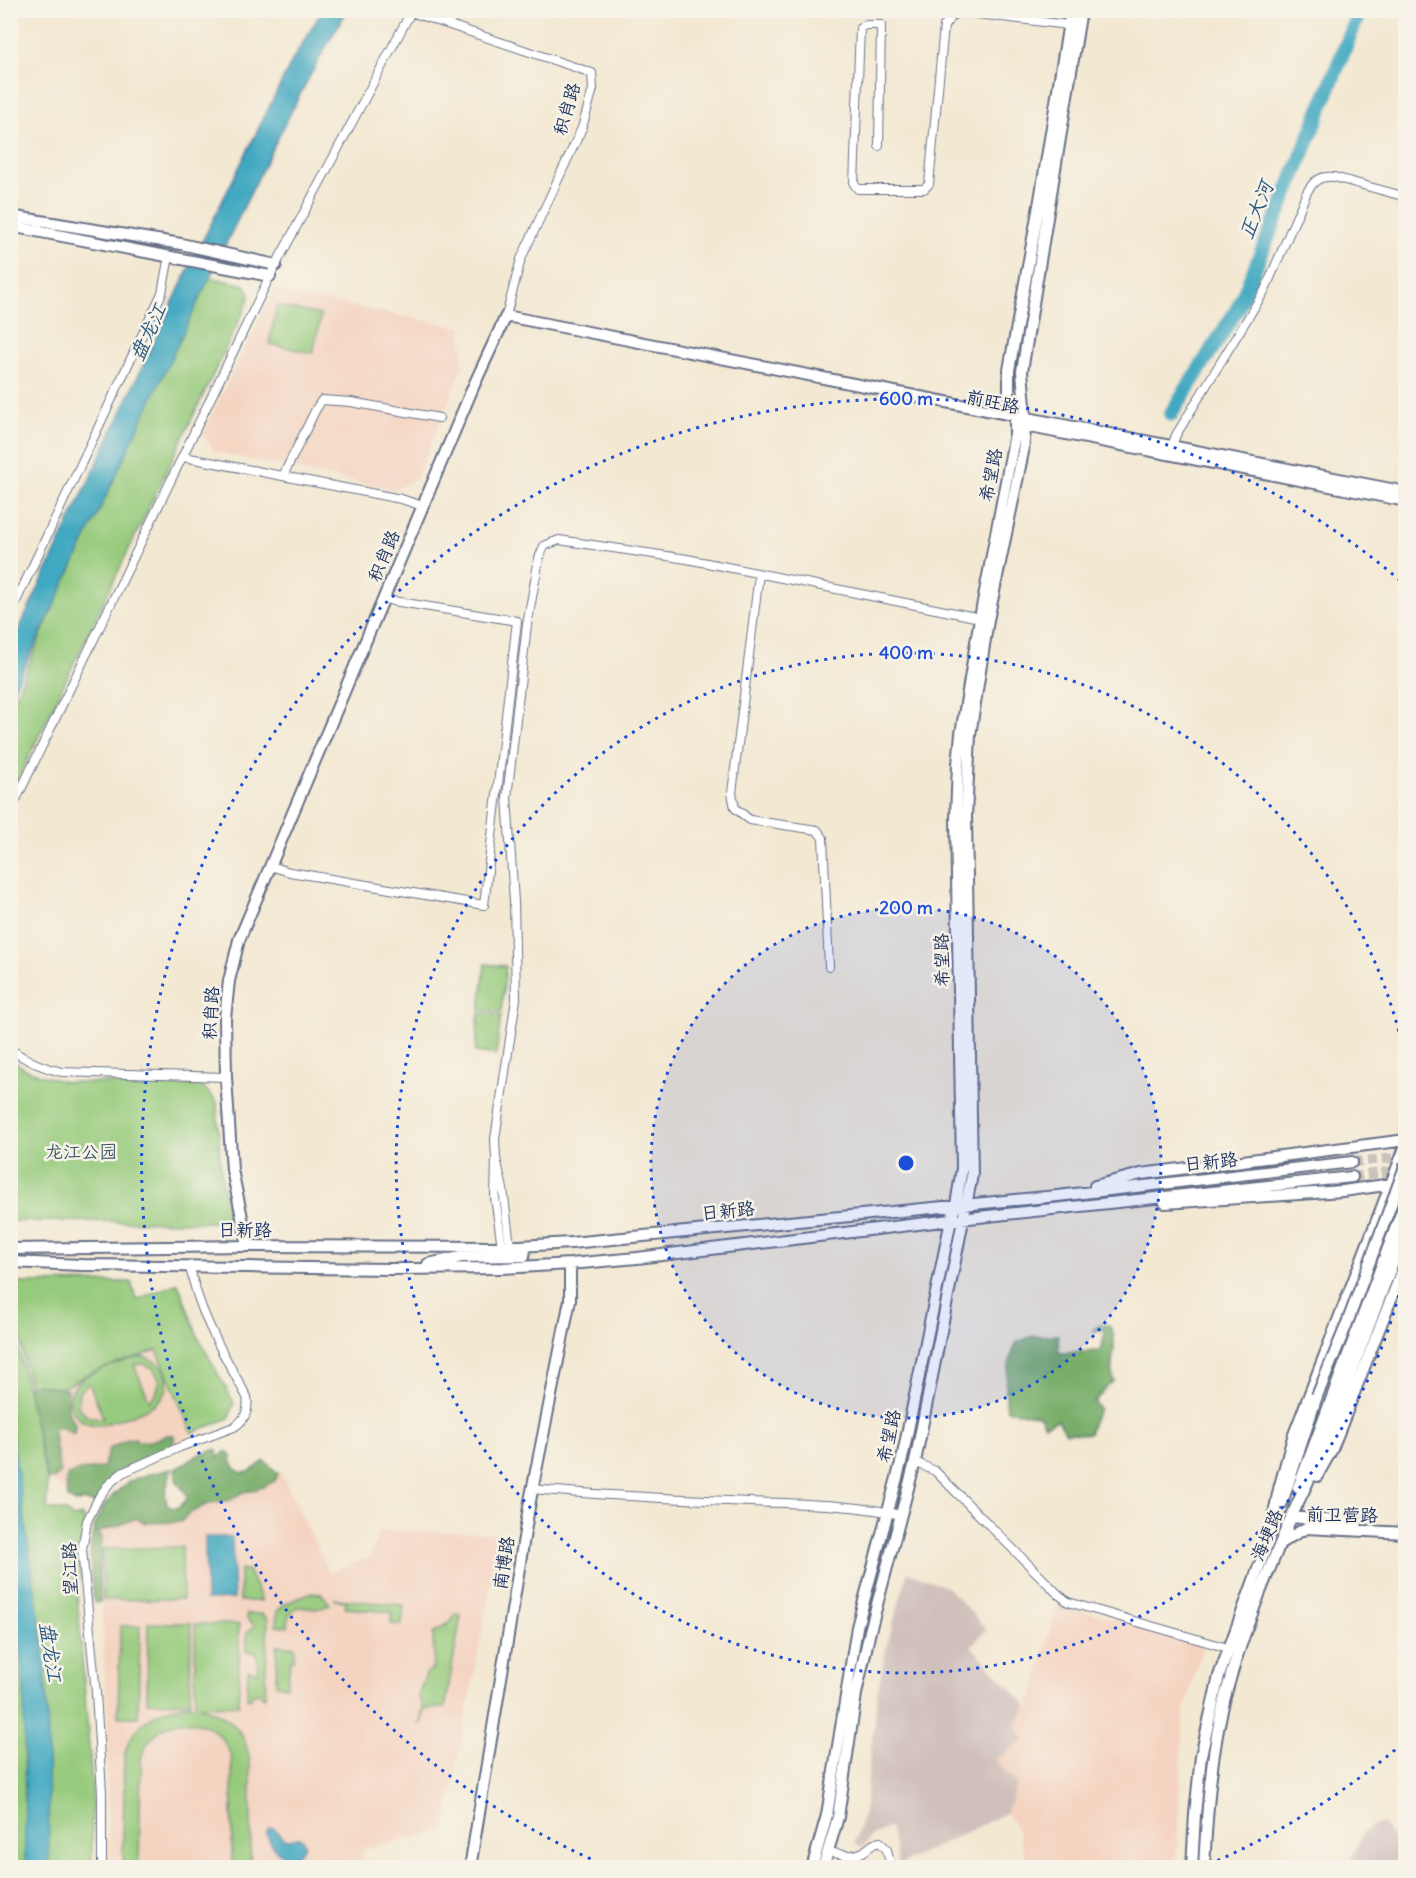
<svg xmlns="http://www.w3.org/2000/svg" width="1416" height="1878" viewBox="0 0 1416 1878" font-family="Delius,'LXGW WenKai TC',sans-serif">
<rect width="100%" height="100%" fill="#f7f3e8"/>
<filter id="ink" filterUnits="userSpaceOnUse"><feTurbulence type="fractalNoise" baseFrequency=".0167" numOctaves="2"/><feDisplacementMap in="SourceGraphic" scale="12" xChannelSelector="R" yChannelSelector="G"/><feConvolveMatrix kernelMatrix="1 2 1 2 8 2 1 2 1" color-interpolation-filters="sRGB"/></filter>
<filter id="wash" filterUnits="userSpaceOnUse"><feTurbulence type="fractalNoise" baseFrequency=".008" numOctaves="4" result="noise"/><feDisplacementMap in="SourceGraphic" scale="24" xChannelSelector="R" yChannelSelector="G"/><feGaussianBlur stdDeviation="1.35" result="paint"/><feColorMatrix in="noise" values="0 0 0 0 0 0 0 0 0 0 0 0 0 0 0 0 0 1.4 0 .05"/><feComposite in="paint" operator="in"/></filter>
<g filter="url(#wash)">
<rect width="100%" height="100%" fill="#f3e8d2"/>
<path fill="#f4d3c0" d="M274,290L462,328L463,366L417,478L394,490L215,452L202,434Z
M157,1349L192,1433L182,1442L64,1489L50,1481L31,1396L69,1385L87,1374Z
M280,1471L329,1572L369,1558L380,1531L500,1533L445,1830L364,1849L361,1867L265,1863L264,1868L108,1867L107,1729L98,1524L121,1519L156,1517Z
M1062,1604L1203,1645L1184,1711L1176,1867H1027L1018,1831L1006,1813L1017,1784L995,1760L1024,1740L1016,1726L1027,1706H1030L1056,1607Z"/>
<path fill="#d0c0bc" d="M908,1572L947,1587L987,1629L971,1646L1027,1706L1016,1726L1024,1740L995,1760L1017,1784L1006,1813L899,1865L890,1827L872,1835L862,1848L854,1844L864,1812L877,1695L887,1644Z
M1381,1823L1399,1845L1405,1846V1867H1347L1364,1831Z"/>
<path fill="#96ca7b" stroke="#587c6c" stroke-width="1.5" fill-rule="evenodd" d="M208,277L245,285L250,293L247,304L11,794V707L50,614Z
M277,306L321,315L313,353L269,344Z
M485,964L506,966L501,1012L480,1010Z
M479,1013L501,1015L496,1055L475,1052Z
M11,1059L25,1069L43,1076L66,1082L201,1085L217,1102L220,1163L229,1222L11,1221Z
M131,1282L136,1300L178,1283L198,1337L234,1403L229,1418L192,1433L157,1350L87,1374L69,1385L31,1396L10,1283Z
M10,1309L47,1480V1509L65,1511L73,1518L83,1516L86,1534L77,1593L92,1785V1867H11Z
M143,1357C152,1359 161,1363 165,1372C179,1405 129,1416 108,1423C84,1432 58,1407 76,1385C84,1373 129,1358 143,1357ZM144,1364L153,1368L160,1380L156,1394L149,1400L134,1365ZM89,1383L103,1417V1418L89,1417L78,1407L79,1392Z
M182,1547L183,1599L103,1600L102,1549Z
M240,1570H248L262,1601H240Z
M309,1593L322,1594L330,1604L317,1609L297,1607L289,1615L288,1627L276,1625L277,1611L285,1604Z
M335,1599L404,1605L402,1625L391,1624L392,1612L345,1608L346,1601L335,1600Z
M247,1614H262L268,1620L265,1697L258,1693L253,1694L250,1699L247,1698L248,1670L257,1672L258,1662L256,1653L247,1651V1632L255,1626L247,1619Z
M456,1614L461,1615L445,1708L426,1709L420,1725L423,1706L418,1696L426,1674L432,1669L434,1660L433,1633L451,1622Z
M148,1623H191L190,1703L147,1702Z
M195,1624H239V1705L198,1706C252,1721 251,1754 251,1802C251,1824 251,1846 250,1867H232V1760C220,1709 154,1709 141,1759L139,1867H123C123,1846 123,1824 124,1802C124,1788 123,1773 124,1759C129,1723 162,1705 195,1705Z
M120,1626H140L138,1717H118Z
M277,1645L295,1647L294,1660L290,1661V1664L287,1686L276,1685Z"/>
<path fill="#78ae6b" stroke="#4a6e64" stroke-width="1.5" d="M1101,1324L1109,1325C1121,1346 1107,1361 1114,1381L1108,1386L1094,1402L1099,1409L1093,1421L1089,1434L1066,1433L1058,1420L1045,1425L1040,1416L1007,1410C1004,1389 1007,1362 1017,1342L1033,1336L1058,1335L1059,1353L1100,1351L1106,1330H1093Z
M36,1384L67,1390C69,1402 65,1415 75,1423L74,1434L63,1428H53L60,1473L55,1478L47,1480L27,1388Z
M168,1435H174V1441L172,1447L117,1472L98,1504L86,1501L75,1502L68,1499L66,1480L68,1475L83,1470L103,1468L109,1449L128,1439L135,1438L139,1442L151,1441Z
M217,1449L218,1458L226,1451L231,1456C231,1462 233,1466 237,1470C246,1478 256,1467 264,1461L278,1473L275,1481L256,1490L243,1492L231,1500L210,1503L188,1514L181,1522L145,1523L136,1518L118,1526L97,1532L102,1538L99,1570L100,1602L94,1603C89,1552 82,1513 131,1481C141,1474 159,1473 171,1469C170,1483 160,1493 169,1507L177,1508C197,1495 182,1493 176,1479C176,1478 175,1470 175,1469L200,1454Z"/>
<path fill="#41a8c1" stroke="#2e6c90" stroke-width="1.5" d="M322,11H347C301,87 263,168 224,248C152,396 84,547 11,694V646L186,274L293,59Z
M11,1429L44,1649L48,1732L49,1867H25L24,1691L18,1633L10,1585Z
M205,1537H232L234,1599L206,1600Z
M274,1828L285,1839L301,1838L305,1845C290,1870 275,1853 266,1834L269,1829Z"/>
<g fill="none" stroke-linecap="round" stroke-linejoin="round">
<path stroke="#41a8c1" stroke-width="15" d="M1171,414L1238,308L1293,178L1360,10"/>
</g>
</g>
<g filter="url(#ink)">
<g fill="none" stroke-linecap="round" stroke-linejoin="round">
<path stroke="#c8c3bb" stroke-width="10" stroke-dasharray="10 5" stroke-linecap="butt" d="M1352,1162L1406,1157
M1352,1177L1402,1170"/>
<defs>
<path id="street" d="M411,12L592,73L593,89L582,128L521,259L506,316
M879,146L881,25H866L860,28L854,184L858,189H924L929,184L944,26L953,15L961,12L1068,25
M1172,446L1176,435L1265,290L1307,192C1314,180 1320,176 1334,177L1406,197
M184,457L401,499L423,506
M283,476L316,409L322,400L351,402L439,418
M759,574L732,793L735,808L750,820L817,830L823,838L829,967
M10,614L162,293L169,256
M10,812L270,276L412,10
M270,866L290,872L484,905L517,621L393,601L384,598
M10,1049C27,1061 43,1068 62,1072L226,1077
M496,1158L495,1139L516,999L514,902L507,797L527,625L539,558L544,546L559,540L687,559L980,618
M502,1247L495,1197L496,1158L503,1189L510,1246
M915,1462L935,1471L1058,1594L1068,1602L1228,1648
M533,1489C606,1496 678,1499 751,1502C801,1504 853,1504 901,1515
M828,1852C841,1854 851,1858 863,1852C869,1848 872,1843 880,1842L887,1850L891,1868
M102,1868V1793L96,1693L82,1550L87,1521L99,1497L108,1485L122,1473L180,1447L234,1427C246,1419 249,1410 247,1397C224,1355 199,1314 190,1267"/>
<path id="secondary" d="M10,216L181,244L276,265
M10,226L270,276
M1020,425L1406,501
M1095,1186L1141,1174L1406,1140
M1165,1203L1343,1191L1406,1182
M248,1246L232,1170L226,1077L225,1018L229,981L239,940L474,385L506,316L1406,492
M10,1249L248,1246L502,1247L571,1243L1057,1196L1352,1162
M10,1262L82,1265L391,1269L503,1268L570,1264L637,1258L951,1220L1352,1177
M428,1264L461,1257L524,1256L525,1250L516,1246
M1317,1476L1332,1449L1406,1261
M1298,1488L1406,1200
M1282,1503L1317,1396
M1291,1517L1357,1523
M1282,1542L1306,1528L1406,1533
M470,1868L530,1501L570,1300V1264
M812,1868L827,1815L857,1627L902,1459L951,1220L956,1205L962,1168L956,818L958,764L961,734L980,618L1015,434V416L1009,394V370L1040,200L1071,10
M823,1868L838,1817L856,1694L870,1631L915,1462L972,1175L966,817L970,735L988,620L1023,452L1026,418L1022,371L1081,10
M1192,1868L1195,1814L1201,1756L1219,1676L1269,1539L1279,1489L1293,1437L1406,1145
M1204,1868C1207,1810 1211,1753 1225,1697C1241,1636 1266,1576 1291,1518C1298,1501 1307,1485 1314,1468C1346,1388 1376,1308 1406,1227"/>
</defs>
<use href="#street" stroke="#677087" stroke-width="10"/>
<use href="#secondary" stroke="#677087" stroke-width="14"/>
<use href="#street" stroke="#fff" stroke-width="8"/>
<use href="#secondary" stroke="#fff" stroke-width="10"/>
<defs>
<path id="secondary-bridge" d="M1317,1396L1346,1326L1406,1164"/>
</defs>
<use href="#secondary-bridge" stroke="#677087" stroke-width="14" stroke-linecap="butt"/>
<use href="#secondary-bridge" stroke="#fff" stroke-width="10"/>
</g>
</g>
<circle cx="906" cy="1163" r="255" fill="#1d4ed8" fill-opacity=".12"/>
<g fill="none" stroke="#1d4ed8" stroke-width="3" stroke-dasharray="3 6">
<circle cx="906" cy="1163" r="255"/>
<path d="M1405 1269A510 510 0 1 1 1405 1057"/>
<path d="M1402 1744A764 764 0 0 1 1205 1866M607 1866A764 764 0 1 1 1402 582"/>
</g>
<g text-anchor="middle" stroke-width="5" stroke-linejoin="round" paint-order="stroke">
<g font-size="18" fill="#1b2f5e" stroke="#f7f3e8">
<text transform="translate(567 109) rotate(-74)" y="6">积肖路</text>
<text transform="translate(993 402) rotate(12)" y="6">前旺路</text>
<text transform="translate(991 475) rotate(-79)" y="6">希望路</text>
<text transform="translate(384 556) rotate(-67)" y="6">积肖路</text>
<text transform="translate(942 960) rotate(-91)" y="6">希望路</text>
<text transform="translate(211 1013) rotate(-87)" y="6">积肖路</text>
<text transform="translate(1211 1162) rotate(-6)" y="6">日新路</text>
<text transform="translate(728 1211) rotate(-6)" y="6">日新路</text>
<text x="245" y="1236">日新路</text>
<text transform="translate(889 1436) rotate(-78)" y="6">希望路</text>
<text transform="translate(1342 1515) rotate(1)" y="6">前卫营路</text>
<text transform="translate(1267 1535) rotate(-67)" y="6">海埂路</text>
<text transform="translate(504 1563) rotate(-81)" y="6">南博路</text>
<text transform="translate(70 1569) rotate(-92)" y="6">望江路</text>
</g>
<g font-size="18" fill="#3a5665" stroke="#f7f3e8">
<text x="81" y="1158">龙江公园</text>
</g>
<g font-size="20" font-style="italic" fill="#285981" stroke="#f7f3e8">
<text transform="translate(1256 210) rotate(-68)" y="7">正大河</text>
<text transform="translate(148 332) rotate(-65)" y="7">盘龙江</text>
<text transform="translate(51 1652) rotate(82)" y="7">盘龙江</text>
</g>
</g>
<circle cx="906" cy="1163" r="9" fill="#1d4ed8" stroke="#f7f3e8" stroke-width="3"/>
<g font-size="18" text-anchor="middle" font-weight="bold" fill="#1d4ed8" stroke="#f7f3e8" stroke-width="5" stroke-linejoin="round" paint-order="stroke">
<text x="906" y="405">600 m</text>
<text x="906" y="659">400 m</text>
<text x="906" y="914">200 m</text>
</g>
<rect width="1416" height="1878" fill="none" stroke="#f7f3e8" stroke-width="36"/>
</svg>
